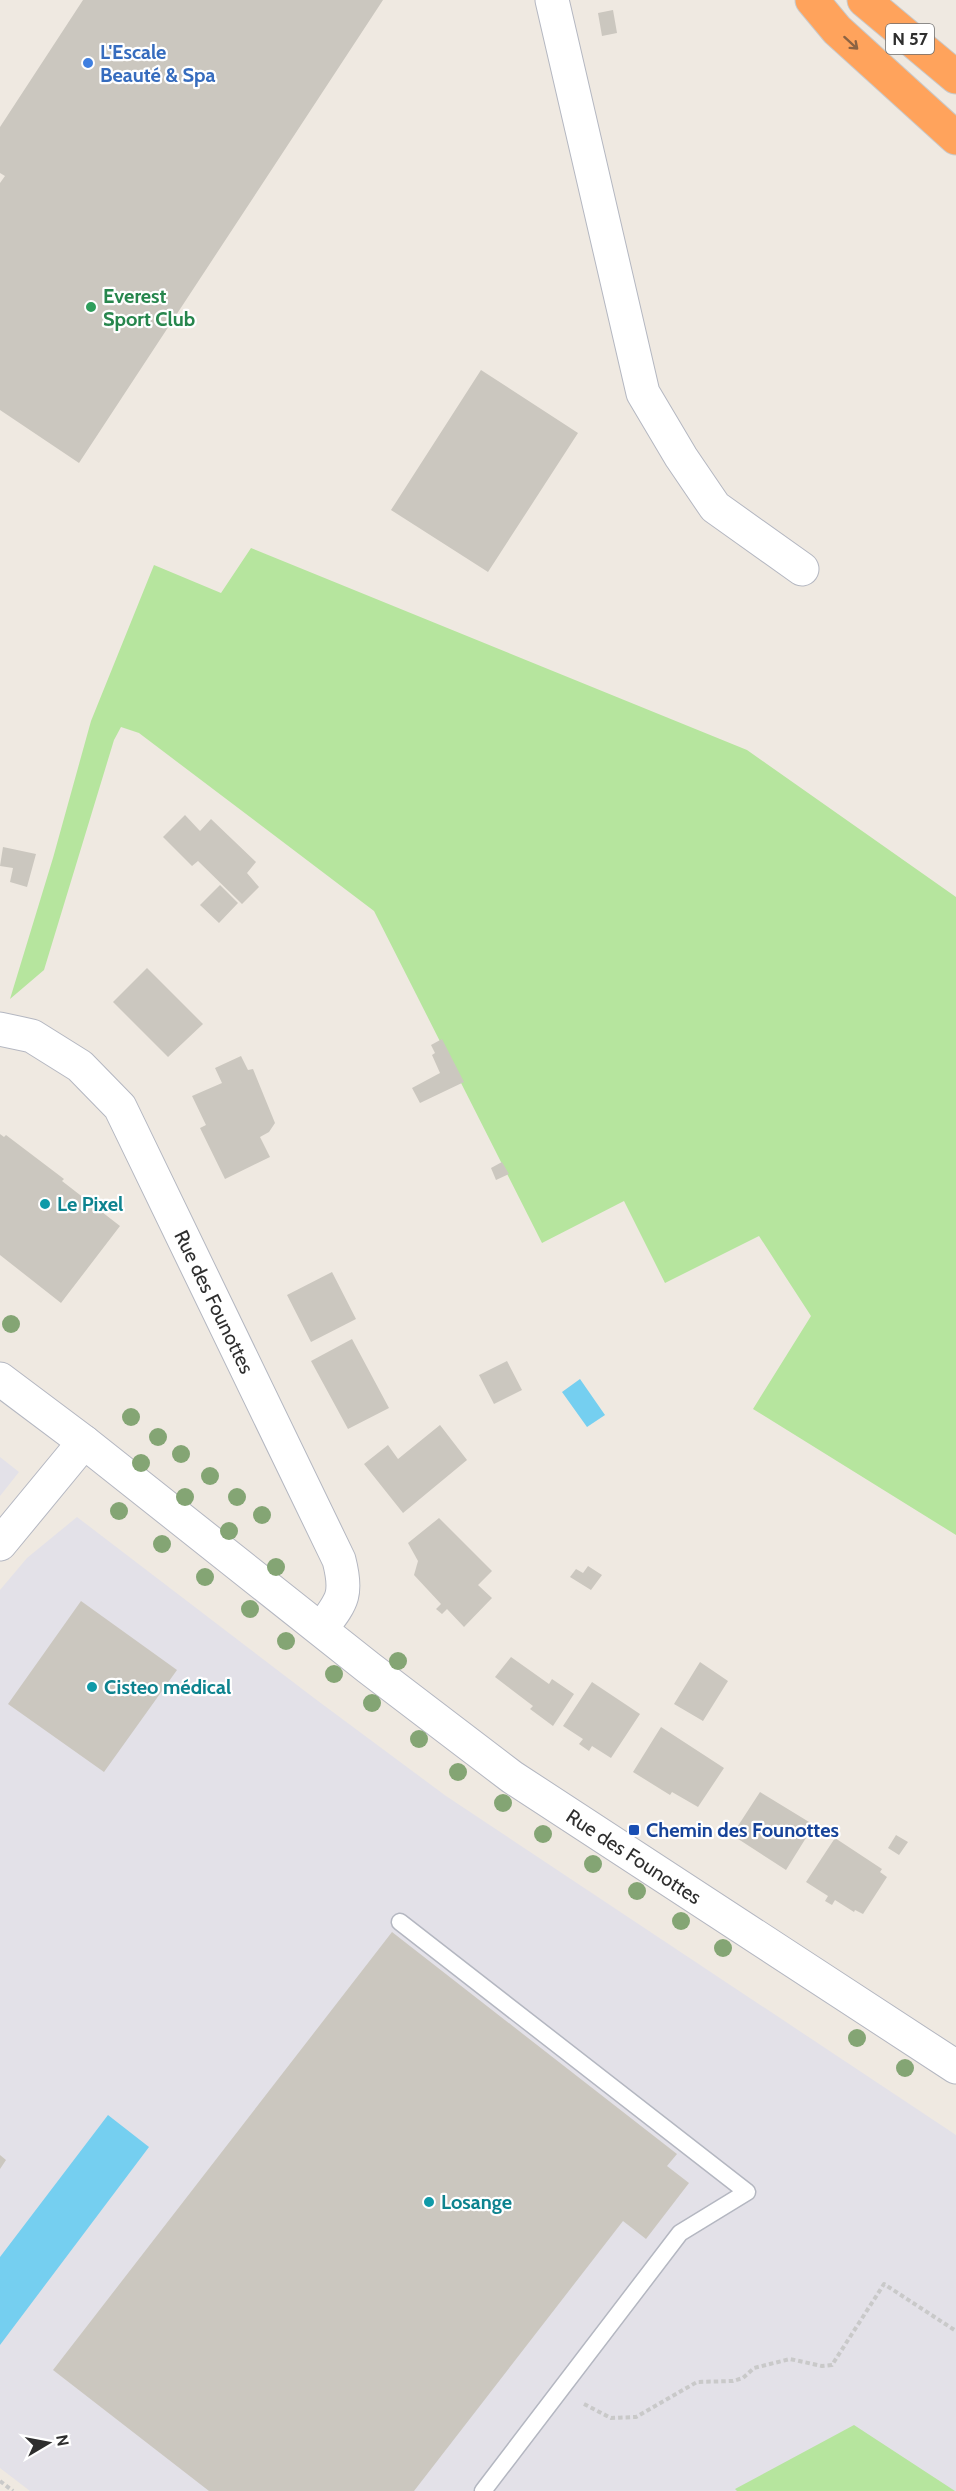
<svg xmlns="http://www.w3.org/2000/svg" width="956" height="2491" viewBox="0 0 956 2491" font-family="Cabin,sans-serif">
<rect width="100%" height="100%" fill="#efe9e1"/>
<path fill="#e3e1e8" d="M0,1457L19,1472L0,1496Z
M77,1517L314,1698L446,1796L956,2135V2491H30L0,2468V1590L27,1558Z"/>
<path fill="#b6e59e" d="M251,548L747,750L956,897V1535L753,1409L811,1316L759,1236L665,1283L624,1201L542,1243L374,911L139,733L121,727L114,740L44,970L10,999L53,858L91,721L154,565L221,593Z
M854,2425L955,2491H737L735,2489Z"/>
<path fill="#75cff0" d="M580,1379L605,1415L587,1427L562,1392Z
M108,2115L149,2147L0,2345V2257Z"/>
<path fill="#cbc7bf" d="M83,0H383L79,463L0,410V183L5,176L0,173V127Z
M613,10L617,33L602,36L598,13Z
M481,370L578,433L488,572L391,510Z
M185,815L200,831L211,819L256,862L247,873L259,887L242,904L198,861L192,866L163,837Z
M3,847L36,854L27,887L10,882L13,868L0,866Z
M220,885L238,903L219,923L200,905Z
M147,968L203,1024L168,1057L113,1002Z
M442,1039L464,1082L420,1103L412,1088L440,1073L432,1055L435,1053L431,1045Z
M241,1056L248,1070L253,1069L275,1123L269,1132L260,1137L270,1157L225,1179L200,1128L206,1125L192,1096L222,1083L215,1068Z
M0,1134L4,1137L6,1135L64,1179L62,1181L120,1226L61,1303L0,1255Z
M502,1162L509,1174L496,1180L491,1168Z
M332,1272L356,1319L311,1342L287,1295Z
M352,1339L389,1408L348,1429L311,1361Z
M507,1361L522,1390L494,1404L479,1375Z
M440,1425L467,1460L403,1513L364,1464L388,1445L398,1459Z
M439,1518L492,1571L478,1585L492,1598L464,1627L447,1609L442,1614L436,1609L441,1604L414,1575L418,1561L408,1543Z
M588,1566L602,1575L591,1590L570,1577L576,1569L583,1573Z
M81,1601L177,1670L104,1772L8,1704Z
M511,1657L549,1684L552,1679L574,1694L553,1726L530,1709L533,1706L495,1677Z
M700,1662L728,1681L703,1721L674,1704Z
M592,1682L640,1714L611,1758L592,1746L589,1751L579,1744L583,1739L563,1726Z
M661,1727L724,1768L698,1807L672,1792L670,1795L633,1772Z
M760,1792L814,1825L786,1870L732,1835Z
M896,1835L908,1842L899,1855L888,1848Z
M835,1838L882,1869L880,1872L887,1877L863,1914L855,1910L854,1912L835,1900L832,1905L825,1901L828,1896L806,1882Z
M392,1932L677,2154L667,2166L689,2183L646,2239L623,2221L414,2491H209L53,2370Z
M0,2155L6,2160L0,2169Z"/>
<g fill="none" stroke-linecap="round" stroke-linejoin="round">
<defs>
<path id="lane" d="M400,1922L747,2192L680,2233L483,2491"/>
<g id="street">
<path d="M552,0L643,393L681,457L715,507L802,569"/>
<path id="s1" d="M0,1029L32,1036L80,1066L120,1107L339,1560C348,1595 342,1601 322,1628"/>
<path d="M0,1544L84,1442"/>
</g>
<g id="secondary">
<path id="s2" d="M0,1379L84,1442L369,1668L512,1777L956,2067"/>
</g>
<path id="highway" d="M812,0L837,30L956,138
M864,0L956,77"/>
</defs>
<use href="#lane" stroke="#b4b7c1" stroke-width="19"/>
<use href="#street" stroke="#b4b7c1" stroke-width="35"/>
<use href="#secondary" stroke="#b4b7c1" stroke-width="35"/>
<use href="#highway" stroke="#c9c9c9" stroke-width="35"/>
<path stroke="#c9c9c9" stroke-width="4" stroke-dasharray="4.5 3" stroke-linecap="butt" d="M584,2404L611,2418L636,2417L697,2382L733,2381L743,2378L754,2368L790,2359L822,2366L832,2365L884,2284L956,2331
M0,2481L13,2491"/>
<use href="#lane" stroke="#fff" stroke-width="16"/>
<use href="#street" stroke="#fff" stroke-width="33"/>
<use href="#secondary" stroke="#fff" stroke-width="33"/>
<use href="#highway" stroke="#ffa35c" stroke-width="33"/>
</g>
<g fill="#84a574">
<circle cx="11" cy="1324" r="9"/>
<circle cx="131" cy="1417" r="9"/>
<circle cx="158" cy="1437" r="9"/>
<circle cx="181" cy="1454" r="9"/>
<circle cx="141" cy="1463" r="9"/>
<circle cx="210" cy="1476" r="9"/>
<circle cx="185" cy="1497" r="9"/>
<circle cx="237" cy="1497" r="9"/>
<circle cx="119" cy="1511" r="9"/>
<circle cx="262" cy="1515" r="9"/>
<circle cx="229" cy="1531" r="9"/>
<circle cx="162" cy="1544" r="9"/>
<circle cx="276" cy="1567" r="9"/>
<circle cx="205" cy="1577" r="9"/>
<circle cx="250" cy="1609" r="9"/>
<circle cx="286" cy="1641" r="9"/>
<circle cx="398" cy="1661" r="9"/>
<circle cx="334" cy="1674" r="9"/>
<circle cx="372" cy="1703" r="9"/>
<circle cx="419" cy="1739" r="9"/>
<circle cx="458" cy="1772" r="9"/>
<circle cx="503" cy="1803" r="9"/>
<circle cx="543" cy="1834" r="9"/>
<circle cx="593" cy="1864" r="9"/>
<circle cx="637" cy="1891" r="9"/>
<circle cx="681" cy="1921" r="9"/>
<circle cx="723" cy="1948" r="9"/>
<circle cx="857" cy="2038" r="9"/>
<circle cx="905" cy="2068" r="9"/>
</g>
<defs><path id="oneway-shaft" d="M-6 0H5M1.5-3L5.5 0L1.5 3" fill="none" stroke-width="1.6" stroke-linecap="round" stroke-linejoin="round" transform="scale(1.5)"/></defs>
<use stroke="#8c6343" href="#oneway-shaft" transform="translate(851 43) rotate(42)"/>
<circle fill="#3f7fe0" stroke="#fff" stroke-width="2" cx="88" cy="63" r="6"/>
<circle fill="#2e9e5b" stroke="#fff" stroke-width="2" cx="91" cy="307" r="6"/>
<g fill="#0f9aa8" stroke="#fff" stroke-width="2">
<circle cx="45" cy="1204" r="6"/>
<circle cx="92" cy="1687" r="6"/>
<circle cx="429" cy="2202" r="6"/>
</g>
<rect fill="#1a4fb4" stroke="#fff" stroke-width="2" x="628" y="1824" width="12" height="12" rx="3"/>
<g text-anchor="middle" stroke-width="4.5" stroke-linejoin="round" paint-order="stroke">
<rect fill="#fff" stroke="#6d6d6d" stroke-width="1.5" x="886" y="24" width="48" height="30" rx="4.5"/>
<g font-size="18" font-weight="bold" fill="#2e2e2e">
<text x="910" y="45">N 57</text>
</g>
<g font-size="20" font-weight="bold" fill="#366cbe" stroke="#fff" text-anchor="start">
<text x="100" y="59">L'Escale<tspan x="100" dy="23">Beauté &amp; Spa</tspan></text>
</g>
<g font-size="20" font-weight="bold" fill="#27864d" stroke="#fff" text-anchor="start">
<text x="103" y="303">Everest<tspan x="103" dy="23">Sport Club</tspan></text>
</g>
<g font-size="20" font-weight="bold" fill="#0d838f" stroke="#fff" text-anchor="start">
<text x="57" y="1211">Le Pixel</text>
<text x="104" y="1694">Cisteo médical</text>
<text x="441" y="2209">Losange</text>
</g>
<g font-size="20" fill="#2e2e2e" stroke="#fff">
<text dy="7" stroke="none"><textPath href="#s1" startOffset="363">Rue des Founottes</textPath></text>
<text dy="7" stroke="none"><textPath href="#s2" startOffset="794">Rue des Founottes</textPath></text>
</g>
<g font-size="20" font-weight="bold" fill="#164399" stroke="#fff" text-anchor="start">
<text x="646" y="1837">Chemin des Founottes</text>
</g>
</g>
<g transform="translate(48 2443) rotate(80)" stroke="#ffffff" stroke-width="4.5" paint-order="stroke">
<path d="M0-4.5L10 22L0 15L-10 22Z" fill="#2e2e2e"/>
<text y="-9" font-size="16" font-weight="bold" text-anchor="middle" fill="#2e2e2e">N</text>
</g>
</svg>
